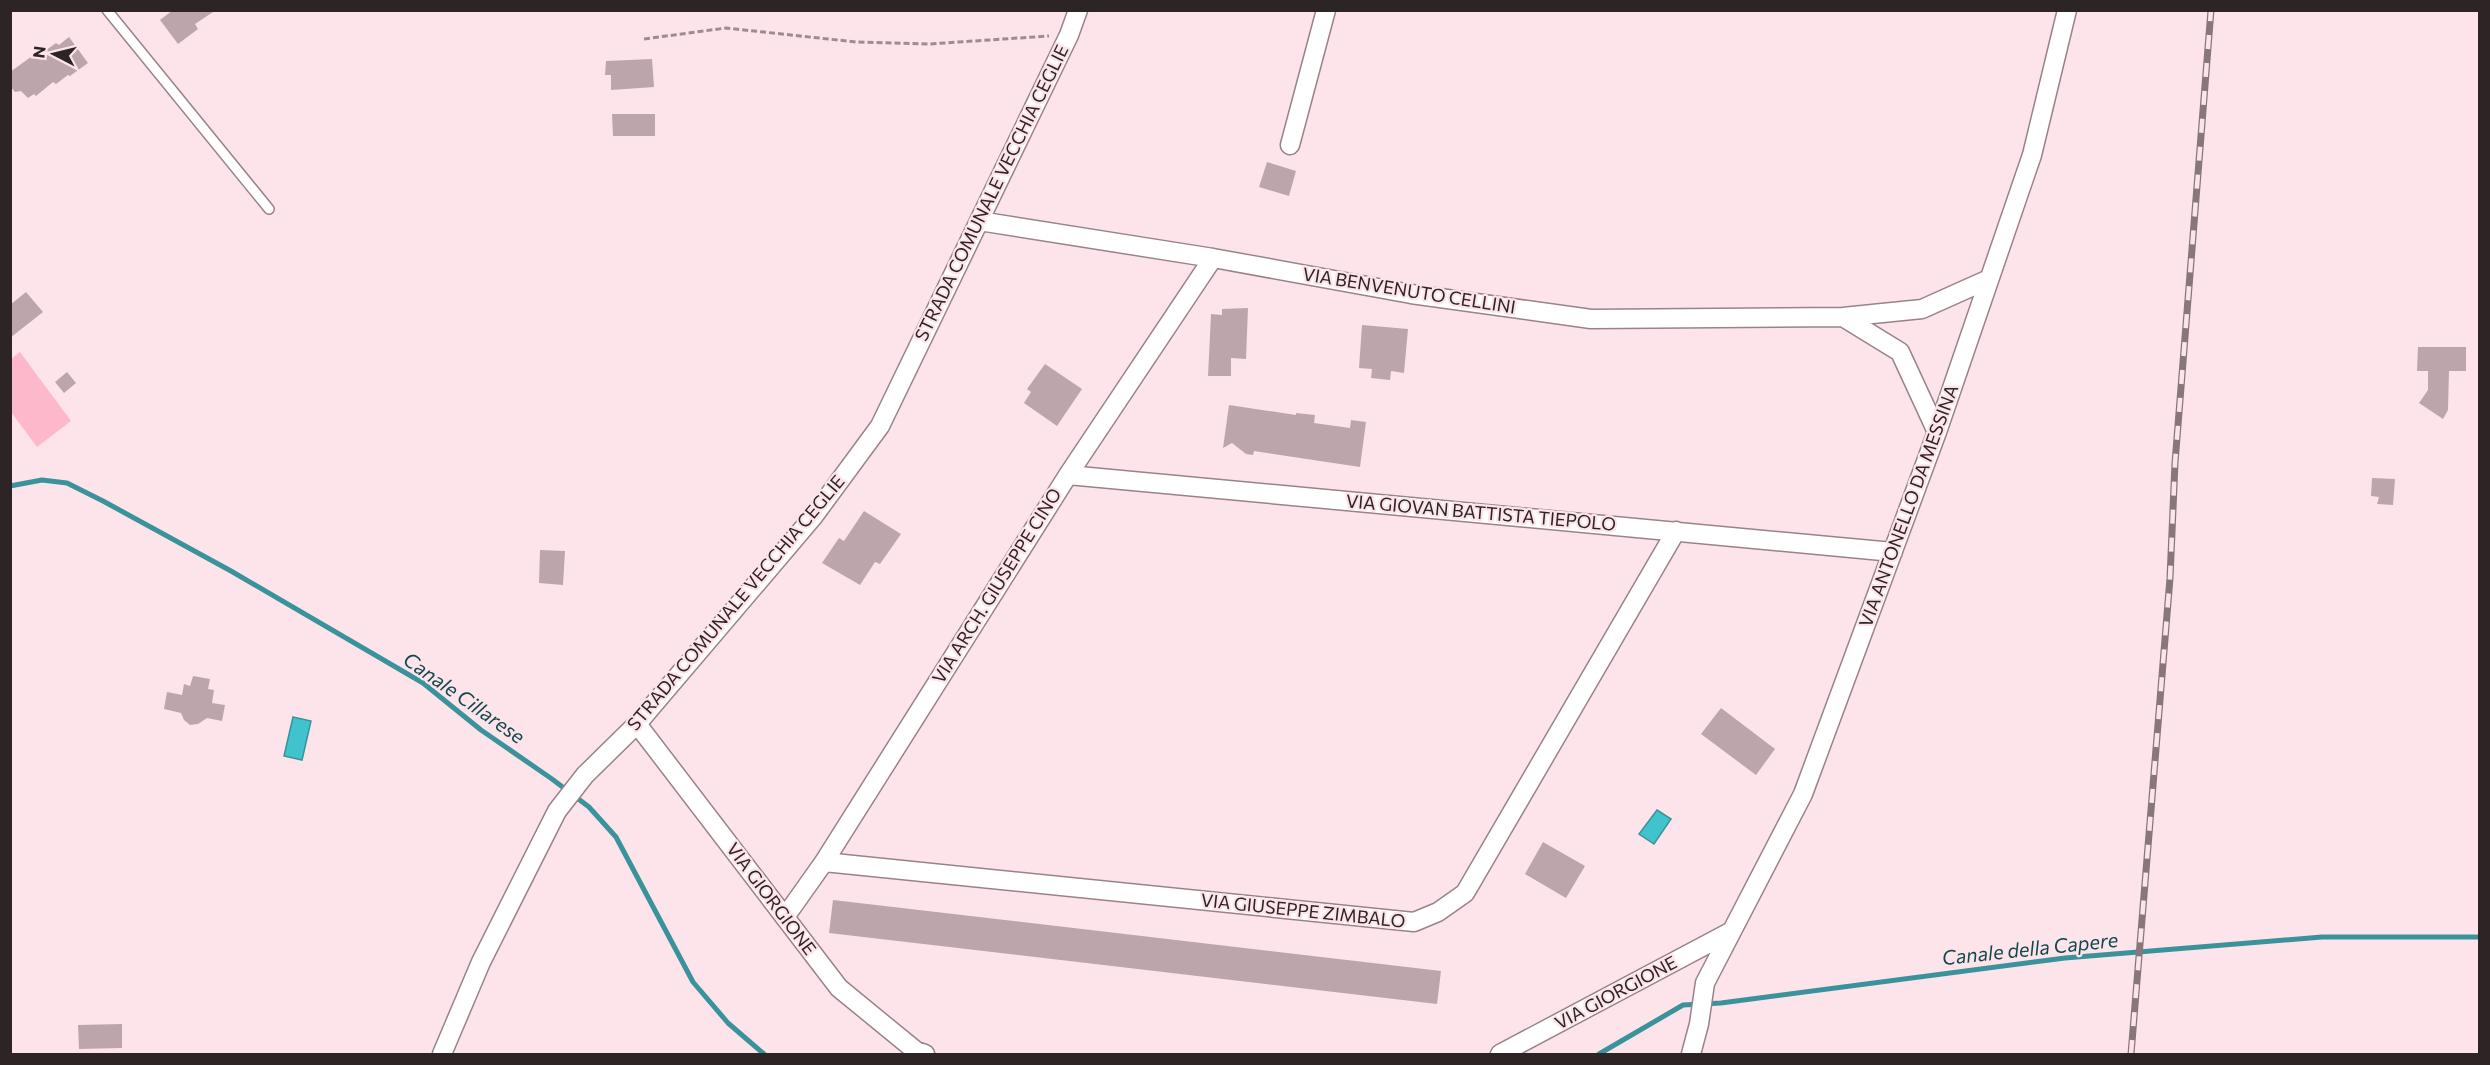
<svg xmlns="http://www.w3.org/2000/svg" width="2490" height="1065" viewBox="0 0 2490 1065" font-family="Commissioner,sans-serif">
<rect width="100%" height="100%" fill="#fde4ea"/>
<path fill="#fdb8cb" d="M20,352L71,421L37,447L11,412V359Z"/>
<path fill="#40c3cd" stroke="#3a939b" stroke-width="1.5" d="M293,717L311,721L302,760L284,756Z
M1657,810L1671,819L1654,844L1639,834Z"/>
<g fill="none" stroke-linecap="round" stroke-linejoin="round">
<path stroke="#3a939b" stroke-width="5" d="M10,486L42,480L67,483L103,501L231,571L423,683L481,730L552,779L589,807L616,837L693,982L728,1023L764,1054
M1599,1054L1683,1005L1721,1003L2065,958L2322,937H2480"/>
</g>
<path fill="#bda6ab" d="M173,10H216L195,24L198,29L178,44L160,20Z
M69,37L88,63L70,76L68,75L56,84L53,82L36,96L34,94L28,98L21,91L15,92L10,86V72L35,54L38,56L56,43L59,45Z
M652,59L654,87L611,90V75H605L606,61Z
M612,114H655V136H613Z
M1267,162L1296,171L1289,196L1259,187Z
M26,292L43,312L10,338V305Z
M1248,308L1246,359L1231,358V376H1208L1211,314L1222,315V309Z
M1362,325L1408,329L1404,373L1391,371L1390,380L1371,378L1372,369L1359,368Z
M2418,347H2466V371H2449L2448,410L2443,419L2419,403L2428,390V371H2417Z
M1045,364L1082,389L1057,426L1024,403L1031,392L1027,389Z
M67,372L76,383L64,393L55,382Z
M1229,405L1296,415V413L1315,415L1314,423L1350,428L1351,420L1366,422L1360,467L1254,451L1253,455L1246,454L1232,443L1223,448Z
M2372,478L2395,479L2393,505L2377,504L2379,497L2371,496Z
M864,511L901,534L880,564L875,562L860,585L822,563L839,538L844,541Z
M540,550L565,551L563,585L539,583Z
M193,676L210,679L208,689L214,690L212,703L225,705L222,721L207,718L198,724L190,725L184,720L181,713L164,709L167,692L182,695L184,684L190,686Z
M1721,708L1775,749L1756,775L1701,734Z
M1543,842L1585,866L1566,898L1525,874Z
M833,900L1441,971L1437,1004L829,933Z
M122,1024V1048L79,1049L78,1025Z"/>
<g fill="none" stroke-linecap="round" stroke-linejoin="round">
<defs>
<path id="service" d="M107,10L269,209"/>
<path id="minor" d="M1290,145L1326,10
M979,221L1213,258L1411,294L1591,319L1843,317L1922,309L1989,279
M1843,317L1900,352L1937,432
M1068,475L1893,552
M637,724L839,988L916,1051L925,1054
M824,862L1414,922L1438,912L1465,893L1676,531
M785,917L824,862L1068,475L1213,258
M442,1054L481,962L557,811L585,775L637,724L813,517L880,426L1069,35L1078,10
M1500,1054L1732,931
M1691,1054L1699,1024L1705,983L1803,794L1937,432L2032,155L2067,10"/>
</defs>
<use href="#service" stroke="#998388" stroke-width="12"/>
<use href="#minor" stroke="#998388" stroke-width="21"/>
<path stroke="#9e8c91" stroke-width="3" stroke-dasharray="6 3" stroke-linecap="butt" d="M644,39L726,28L856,42L929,44L1049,36"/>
<use href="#service" stroke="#fff" stroke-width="9"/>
<use href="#minor" stroke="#fff" stroke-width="18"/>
<defs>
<path id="rail" d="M2131,1054L2170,578L2175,463L2211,10"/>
</defs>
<use href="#rail" stroke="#87777b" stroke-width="7"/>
<use href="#rail" stroke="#fde4ea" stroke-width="4.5" stroke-dasharray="14" stroke-linecap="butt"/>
</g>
<g text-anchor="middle" stroke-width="4.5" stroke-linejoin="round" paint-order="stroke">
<g font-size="18" fill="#2d2426" stroke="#fde4ea">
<text transform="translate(992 193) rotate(-64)" y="6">STRADA COMUNALE VECCHIA CEGLIE</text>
<text transform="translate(1409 291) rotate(9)" y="6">VIA BENVENUTO CELLINI</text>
<text transform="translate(1909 506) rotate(-70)" y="6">VIA ANTONELLO DA MESSINA</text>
<text transform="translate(1481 513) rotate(5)" y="6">VIA GIOVAN BATTISTA TIEPOLO</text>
<text transform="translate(997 586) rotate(-58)" y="6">VIA ARCH. GIUSEPPE CINO</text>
<text transform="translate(736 603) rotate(-50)" y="6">STRADA COMUNALE VECCHIA CEGLIE</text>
<text transform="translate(771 899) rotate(53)" y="6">VIA GIORGIONE</text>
<text transform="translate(1303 911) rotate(6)" y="6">VIA GIUSEPPE ZIMBALO</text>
<text transform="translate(1616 993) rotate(-28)" y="6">VIA GIORGIONE</text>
</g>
<g font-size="20" font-style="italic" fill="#10494d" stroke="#fde4ea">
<text transform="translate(464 698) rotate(35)" y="7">Canale Cillarese</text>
<text transform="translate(2030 949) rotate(-6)" y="7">Canale della Capere</text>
</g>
</g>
<rect width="2490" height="1065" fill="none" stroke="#2d2426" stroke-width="24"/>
<g transform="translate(54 54) rotate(277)" stroke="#fde4ea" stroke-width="4.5" paint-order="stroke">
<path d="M0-4.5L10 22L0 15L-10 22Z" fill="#2d2426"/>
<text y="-9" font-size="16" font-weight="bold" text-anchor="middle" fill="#2d2426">N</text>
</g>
</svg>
